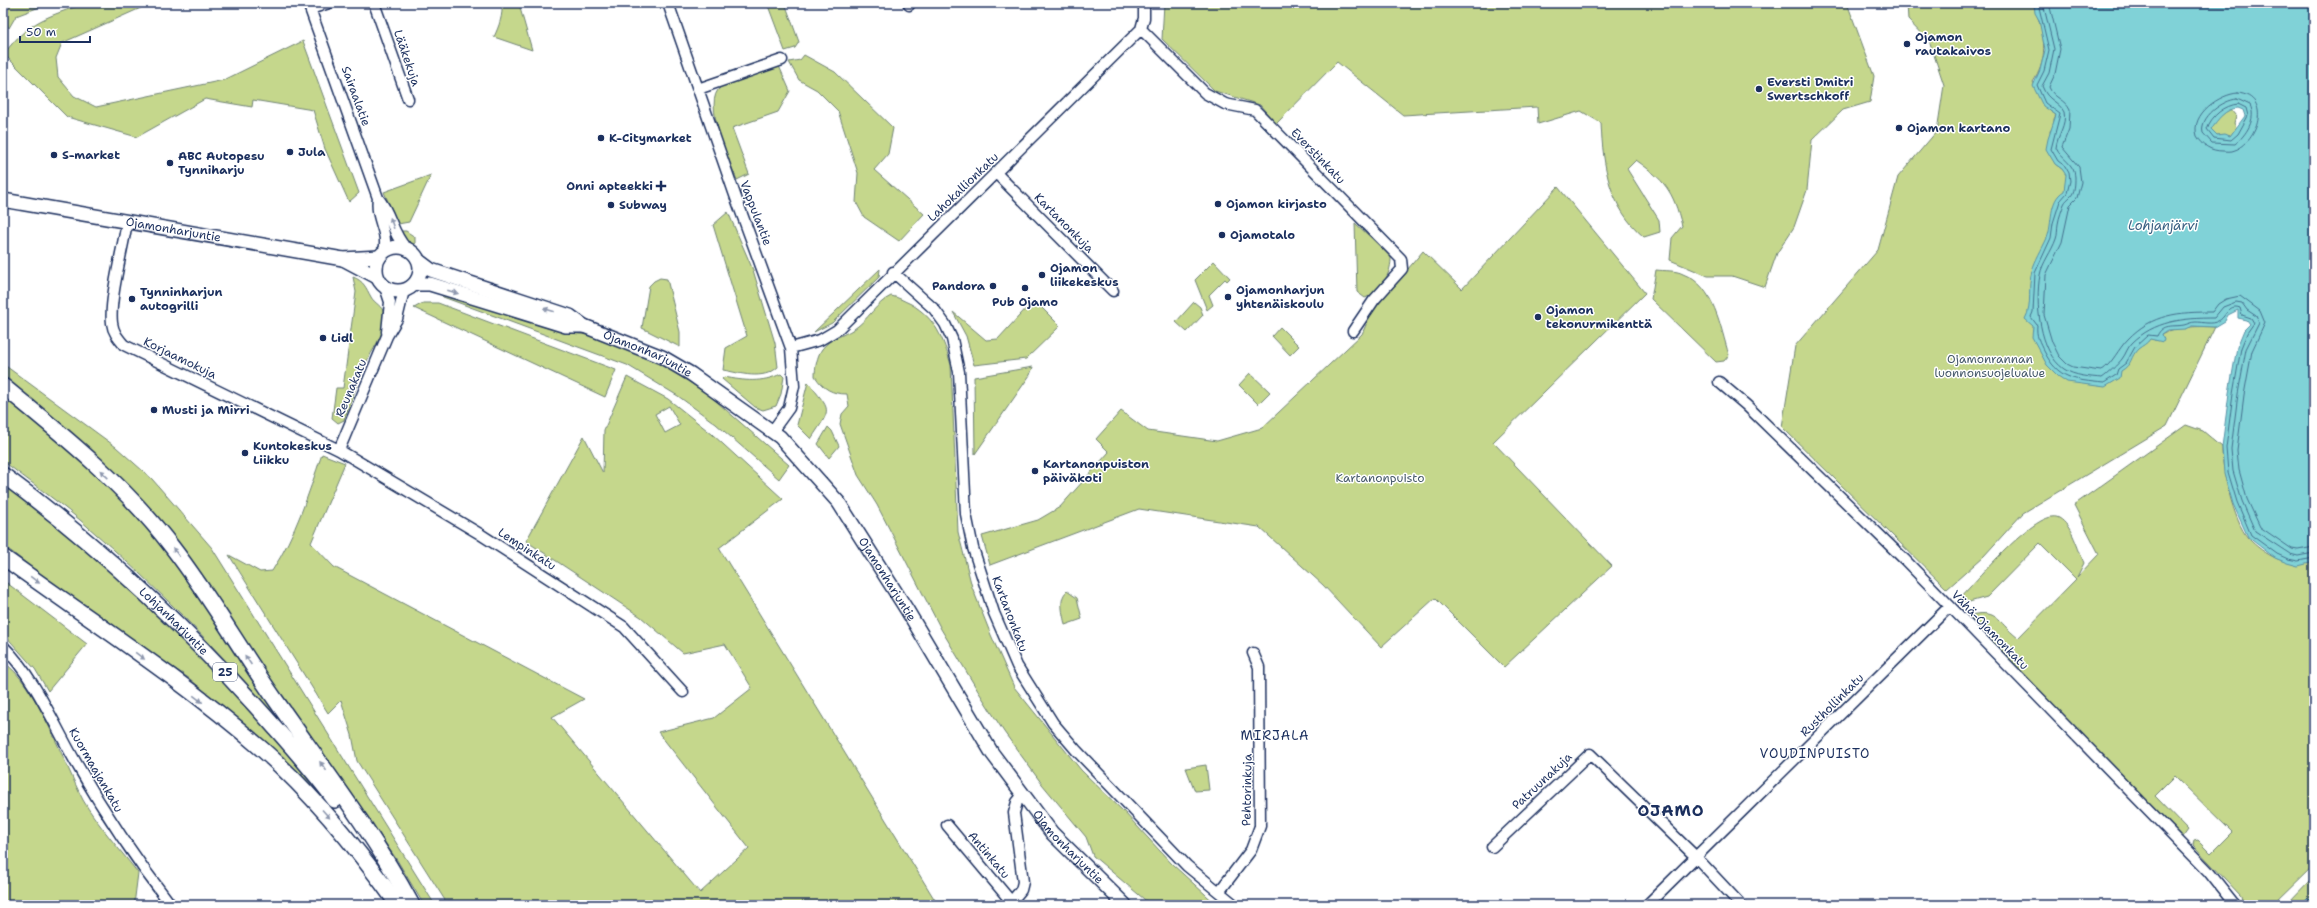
<svg xmlns="http://www.w3.org/2000/svg" width="2317" height="908" viewBox="0 0 2317 908" font-family="'Shantell Sans',sans-serif">
<rect width="100%" height="100%" fill="#fff"/>
<filter id="ink" filterUnits="userSpaceOnUse"><feTurbulence type="fractalNoise" baseFrequency=".025" numOctaves="2"/><feDisplacementMap in="SourceGraphic" scale="8" xChannelSelector="R" yChannelSelector="G"/><feConvolveMatrix kernelMatrix="1 2 1 2 8 2 1 2 1" color-interpolation-filters="sRGB"/></filter>
<g filter="url(#ink)">
<path fill="#c5d78c" stroke="#708375" fill-rule="evenodd" d="M3,3H50L16,16L9,28L3,19Z
M86,3H152L62,43L56,58L58,77L74,96L96,107L224,80L303,41L359,193L349,202L325,149L313,110L253,100L252,107L205,99L137,137L67,117L4,54C29,20 48,17 86,3Z
M502,3H521L520,8L532,50L494,37C499,26 503,16 502,3Z
M767,3H785L799,42L795,48L785,51Z
M1164,3H1847L1874,76L1870,102L1843,110L1812,140L1807,190L1794,227L1777,253L1765,287L1732,276H1708L1670,260L1672,238L1682,226C1673,190 1665,181 1636,160L1627,169L1659,220L1660,232L1644,237C1609,207 1603,167 1601,123L1581,111L1538,124L1537,107L1403,115L1337,62L1276,124L1260,105L1215,91L1162,39Z
M1907,3H2034C2034,11 2037,14 2039,21C2046,42 2046,63 2033,82L2050,111L2056,115L2054,119V126L2050,131L2055,164L2062,169L2123,233L2154,340H2161L2162,334C2175,326 2200,326 2215,327L2167,426L2023,513L1984,556L1947,589L1782,427L1795,346L1878,250L1898,177L1937,131L1944,85L1930,43L1908,20Z
M804,55L835,72L893,128L888,154L874,170L924,214L899,241L864,217L856,202L858,173L838,111L817,90L799,80L789,62L800,60Z
M779,66L790,91L778,112L732,128L749,174L737,180C730,162 701,101 721,87C731,80 766,71 779,66Z
M2230,109L2236,116L2234,123L2237,129L2230,136L2217,135L2211,129L2217,118Z
M431,175L409,222L398,224L384,192Z
M1558,187L1645,293L1493,442L1612,566L1504,667L1435,598L1381,647L1323,585L1259,527L1139,509L990,565L982,536L1038,520L1060,507L1109,452L1096,439L1121,411L1148,431L1217,441L1262,428L1362,334L1371,313L1423,251L1462,289Z
M728,212L753,270L775,343L778,367C763,381 740,373 723,370L726,348L747,336L713,225Z
M1355,223L1391,256C1392,273 1381,292 1365,298L1357,292Z
M398,231H406L415,237V244L414,245L404,239Z
M1214,261L1230,278L1227,281L1225,279L1209,295L1213,305L1207,310L1195,280Z
M880,269L879,277L832,323L814,332Z
M1656,270C1664,271 1676,270 1683,274C1715,286 1720,327 1729,355L1724,361L1716,362L1651,299Z
M353,277C364,281 366,288 371,297C374,303 383,306 384,314C386,332 376,344 368,359C358,378 352,400 344,420L338,423L332,418L336,388H343L356,292Z
M660,278L667,279L680,332V347L642,328L649,286L654,281Z
M439,293L561,332L588,335L660,363L709,395L789,465L779,479L716,424L678,396L627,365L443,297Z
M891,296C898,297 904,301 911,304C936,319 943,338 951,365L958,532L972,587L991,635L1014,687L1081,770L1125,813L1172,864L1217,905H1151L1093,856L1086,837L1042,784L1004,732L978,691L941,629L877,505L858,475L840,424L842,414L849,406L847,394C832,394 823,389 815,376C815,368 817,356 822,349C830,338 843,336 854,329C868,320 876,303 891,296Z
M1194,302L1200,307L1203,315L1187,332L1176,322Z
M423,303H438L616,370L605,397L414,308Z
M1031,303H1037L1060,326L1026,359L974,365L966,336L953,312L986,340L998,339Z
M1280,327L1299,346L1290,355L1272,336Z
M3,364L116,447L152,479L212,548L435,905H424L397,860L257,662L190,559L159,522L105,463L3,379Z
M1033,367L1030,375L975,454L974,377Z
M1250,373L1270,392L1258,404L1239,385Z
M781,374L784,377L781,394L776,406L763,410L755,407L722,379L724,377C745,381 761,383 781,374Z
M627,377L668,399L712,434L783,499L719,548L938,905H448L357,761L352,735L341,700L328,713L229,555L260,572L272,571C296,534 308,495 322,454L345,463L311,543L334,567L584,699L552,717L700,893L749,848L658,732L714,718L752,688L725,644L683,653L641,617L526,541L584,436L603,473L604,430ZM669,406L680,425L665,433L655,414Z
M808,382C831,412 833,406 811,439L797,425Z
M3,394C57,440 111,486 159,539L309,756C240,672 163,591 80,520C56,500 29,481 3,461Z
M2186,425L2203,431L2222,447C2221,467 2234,522 2248,538C2264,555 2290,569 2314,562V865L2273,905H2243L2241,896L2193,845L2194,841L2198,840L2211,853L2232,832L2175,776L2155,796L2188,830L2183,837L1966,616C1999,608 1995,620 2018,638L2076,579L2040,543L1987,597L1962,604L1958,600C1973,585 2038,506 2059,518C2072,525 2078,550 2084,563L2077,577L2099,554L2074,505Z
M828,427L832,431L839,446L829,458L818,444Z
M3,485C75,539 144,599 208,663C255,711 296,765 338,818L288,763L190,679L75,601L3,545Z
M3,580L87,644L48,691L35,669L3,633Z
M1067,591L1077,598L1082,619L1065,625C1063,614 1058,599 1067,591Z
M3,662C35,681 65,765 83,800C96,823 122,852 138,873L134,905H3Z
M1206,765L1209,790L1195,791L1186,768Z
M2314,876V898L2301,905H2286Z"/>
<path fill="#80d2d7" stroke="#5891a7" fill-rule="evenodd" d="M2034,3H2314V562L2298,566L2287,563L2275,558L2248,537L2233,504L2224,473L2222,447L2229,393L2237,347L2244,330L2250,324L2247,320L2238,318V310L2228,315L2225,321L2215,327L2192,326L2185,329L2168,330L2162,334L2164,340L2163,342L2150,339C2147,344 2143,345 2138,349C2130,357 2133,364 2121,371L2120,378L2105,387L2067,382L2058,376L2047,365L2032,337L2033,326L2025,319C2033,305 2027,287 2032,271C2035,260 2042,249 2047,238C2053,224 2048,200 2064,191L2066,175L2062,169L2055,164L2046,149L2048,139L2056,115L2043,106L2033,86L2040,70L2045,50L2039,20L2035,13ZM2238,108L2243,110L2245,116L2230,136L2225,134L2217,135L2211,129C2218,119 2225,109 2238,108Z
M2307,898H2314V905H2300Z"/>
<g fill="none" stroke-linecap="round" stroke-linejoin="round">
<path stroke="#43708e" stroke-width="1" d="M2038,3L2049,50L2044,71L2037,85L2045,103L2060,114L2051,149L2058,161L2065,166L2069,173L2070,181L2067,193L2060,201L2053,223L2051,238L2035,273L2033,312L2031,317L2037,325C2036,336 2039,341 2044,351C2058,379 2074,380 2104,383L2116,375L2118,369L2126,363L2135,347L2148,335L2157,336C2163,323 2173,327 2184,325C2188,324 2191,322 2196,322C2203,322 2211,325 2218,321C2226,318 2228,303 2240,308L2242,315L2251,318L2254,323L2247,333L2241,348L2233,394L2226,448L2228,472L2237,502L2251,535L2277,554L2288,559L2298,561L2314,558
M2043,3L2054,49L2049,73L2042,86C2048,102 2058,100 2064,112C2067,125 2057,135 2056,148C2061,159 2075,164 2075,177C2075,183 2075,193 2070,197C2067,200 2066,200 2064,204C2062,210 2059,217 2058,224C2057,229 2058,234 2056,239C2052,251 2042,263 2040,275C2035,302 2039,352 2064,369C2074,376 2091,377 2102,378C2107,375 2119,363 2122,359C2126,354 2127,348 2132,343C2154,321 2183,318 2214,318L2223,307L2236,302L2242,303L2247,310L2256,316L2259,323L2246,349L2238,394L2231,449L2233,471L2242,501L2255,531L2290,554L2298,556L2314,553
M2049,3L2060,49L2055,74L2049,87C2053,98 2065,99 2070,110L2069,129L2062,147L2079,167L2081,182L2077,198L2070,205L2062,242L2046,275L2044,315L2052,342L2059,356L2067,364L2073,367L2101,371C2113,363 2118,349 2128,339C2152,314 2179,312 2212,312L2218,304L2226,299L2240,296L2260,311L2265,323L2252,351L2244,395L2237,450L2239,470L2247,499L2260,527L2292,549L2298,550L2314,547
M2238,93C2273,97 2257,143 2235,150C2231,152 2227,151 2223,151C2211,151 2203,146 2197,136C2190,114 2220,94 2238,93Z
M2237,99L2250,105C2257,119 2246,135 2235,144L2212,143L2203,133C2199,117 2223,100 2237,99Z
M2238,104L2246,108L2248,116L2238,134L2231,140L2214,138L2207,129C2211,116 2225,105 2238,104Z"/>
<defs>
<path id="minor" d="M308,3L378,198C391,213 392,234 406,248
M374,3L408,99
M668,3L736,198L791,348L794,386L789,408L773,430
M909,5L910,3
M310,9L329,3
M1141,29L1205,93L1225,104L1255,110L1401,259L1402,269L1374,300L1353,331
M698,89L782,60
M996,173L1113,291
M378,198C375,220 389,231 384,252
M127,222C123,248 109,300 112,323C113,332 118,338 124,345L339,450L480,534L624,627L683,692
M893,272L934,309L945,324L952,339L959,372L966,514L973,548L994,613L1017,666L1053,723L1076,750L1187,866L1235,905
M385,287L390,302L387,332
M791,348L820,340L837,330L1141,29L1144,18V3
M1719,382L1746,405L1904,559L2208,871L2235,905
M339,450L387,336L397,319L404,290
M3,646C33,675 54,724 75,761C104,812 135,859 171,905
M947,825L1014,905
M1492,847L1590,754L1696,857L1741,905
M1219,892L1251,850L1260,826L1259,667L1253,653
M1011,902L1021,890L1023,882L1014,813L1017,802L1023,795
M1647,905L1949,607"/>
<g id="major">
<path id="s1" d="M3,200L343,259L379,257"/>
<circle cx="398" cy="269" r="22"/>
<path d="M343,259L377,277"/>
<path id="s2" d="M419,261L431,270L570,316L584,326L662,357L691,374L780,437L839,503L907,610L992,753L1052,833L1125,905"/>
<path d="M415,284H430L566,326H584"/>
</g>
<g id="highway">
<path d="M3,386C63,435 125,485 172,547C210,596 241,651 277,702C324,769 373,833 412,905"/>
<path id="s3" d="M3,475C94,542 177,619 253,703C281,734 310,766 335,800"/>
<path d="M3,557C90,620 182,679 263,750C315,796 358,849 398,905"/>
</g>
</defs>
<use href="#minor" stroke="#1b2f5e" stroke-width="13"/>
<use href="#major" stroke="#1b2f5e" stroke-width="16"/>
<use href="#highway" stroke="#1b2f5e" stroke-width="18"/>
<use href="#minor" stroke="#fff" stroke-width="10"/>
<use href="#major" stroke="#fff" stroke-width="13"/>
<use href="#highway" stroke="#fff" stroke-width="15"/>
</g>
<defs><path id="oneway-solid" d="M-6-.8H1V-3.2L6.5 0L1 3.2V.8H-6Z"/></defs>
<g fill="#8d97ae">
<use href="#oneway-solid" transform="translate(392 223) rotate(-109)"/>
<use href="#oneway-solid" transform="translate(453 292) rotate(17)"/>
<use href="#oneway-solid" transform="translate(549 310) rotate(-162)"/>
<use href="#oneway-solid" transform="translate(104 474) rotate(-136)"/>
<use href="#oneway-solid" transform="translate(176 552) rotate(-126)"/>
<use href="#oneway-solid" transform="translate(35 580) rotate(36)"/>
<use href="#oneway-solid" transform="translate(140 656) rotate(36)"/>
<use href="#oneway-solid" transform="translate(248 660) rotate(-124)"/>
<use href="#oneway-solid" transform="translate(198 699) rotate(37)"/>
<use href="#oneway-solid" transform="translate(323 766) rotate(-126)"/>
<use href="#oneway-solid" transform="translate(326 814) rotate(48)"/>
</g>
</g>
<g fill="#1b2f5e" stroke="#fff" stroke-width="1.5">
<circle cx="1907" cy="44" r="4"/>
<circle cx="1759" cy="89" r="4"/>
<circle cx="1899" cy="128" r="4"/>
<circle cx="601" cy="138" r="4"/>
<circle cx="290" cy="152" r="4"/>
<circle cx="54" cy="155" r="4"/>
<circle cx="170" cy="163" r="4"/>
<path d="M659 180h4v4h4v4h-4v4h-4v-4h-4v-4h4z"/>
<circle cx="1218" cy="204" r="4"/>
<circle cx="611" cy="205" r="4"/>
<circle cx="1222" cy="235" r="4"/>
<circle cx="1042" cy="275" r="4"/>
<circle cx="993" cy="286" r="4"/>
<circle cx="1025" cy="288" r="4"/>
<circle cx="1228" cy="297" r="4"/>
<circle cx="132" cy="299" r="4"/>
<circle cx="1538" cy="317" r="4"/>
<circle cx="323" cy="338" r="4"/>
<circle cx="154" cy="410" r="4"/>
<circle cx="245" cy="453" r="4"/>
<circle cx="1035" cy="471" r="4"/>
</g>
<g text-anchor="middle" stroke-width="3" stroke-linejoin="round" paint-order="stroke">
<rect fill="#fff" stroke="#5f6d8e" stroke-width="1" x="213" y="663" width="24" height="18" rx="3"/>
<g font-size="11" font-weight="bold" fill="#1b2f5e">
<text x="225" y="676">25</text>
</g>
<g font-size="12" font-weight="bold" fill="#1b2f5e" stroke="#fff" text-anchor="start">
<text x="1915" y="41">Ojamon<tspan x="1915" dy="14">rautakaivos</tspan></text>
<text x="1767" y="86">Eversti Dmitri<tspan x="1767" dy="14">Swertschkoff</tspan></text>
<text x="1907" y="132">Ojamon kartano</text>
<text x="609" y="142">K-Citymarket</text>
<text x="298" y="156">Jula</text>
<text x="62" y="159">S-market</text>
<text x="178" y="160">ABC Autopesu<tspan x="178" dy="14">Tynniharju</tspan></text>
<text x="653" y="190" text-anchor="end">Onni apteekki</text>
<text x="1226" y="208">Ojamon kirjasto</text>
<text x="619" y="209">Subway</text>
<text x="1230" y="239">Ojamotalo</text>
<text x="1050" y="272">Ojamon<tspan x="1050" dy="14">liikekeskus</tspan></text>
<text x="985" y="290" text-anchor="end">Pandora</text>
<text x="1236" y="294">Ojamonharjun<tspan x="1236" dy="14">yhtenäiskoulu</tspan></text>
<text x="140" y="296">Tynninharjun<tspan x="140" dy="14">autogrilli</tspan></text>
<text x="1025" y="306" text-anchor="middle">Pub Ojamo</text>
<text x="1546" y="314">Ojamon<tspan x="1546" dy="14">tekonurmikenttä</tspan></text>
<text x="331" y="342">Lidl</text>
<text x="162" y="414">Musti ja Mirri</text>
<text x="253" y="450">Kuntokeskus<tspan x="253" dy="14">Liikku</tspan></text>
<text x="1043" y="468">Kartanonpuiston<tspan x="1043" dy="14">päiväkoti</tspan></text>
</g>
<g font-size="12" fill="#1b2f5e" stroke="#fff">
<text transform="translate(407 58) rotate(71)" y="4">Lääkekuja</text>
<text transform="translate(356 96) rotate(70)" y="4">Sairaalatie</text>
<text transform="translate(1318 156) rotate(46)" y="4">Everstinkatu</text>
<text transform="translate(963 187) rotate(-44)" y="4">Lahokallionkatu</text>
<text transform="translate(756 213) rotate(69)" y="4">Vappulantie</text>
<text transform="translate(1064 223) rotate(45)" y="4">Kartanonkuja</text>
<text dy="4" stroke="none"><textPath href="#s1" startOffset="173">Ojamonharjuntie</textPath></text>
<text dy="4" stroke="none"><textPath href="#s2" startOffset="248">Ojamonharjuntie</textPath></text>
<text transform="translate(180 358) rotate(26)" y="4">Korjaamokuja</text>
<text transform="translate(351 388) rotate(-67)" y="4">Reunakatu</text>
<text transform="translate(527 549) rotate(33)" y="4">Lempinkatu</text>
<text dy="4" stroke="none"><textPath href="#s2" startOffset="584">Ojamonharjuntie</textPath></text>
<text transform="translate(1010 614) rotate(69)" y="4">Kartanonkatu</text>
<text dy="4" stroke="none"><textPath href="#s3" startOffset="225">Lohjanharjuntie</textPath></text>
<text transform="translate(1990 630) rotate(46)" y="4">Vähä-Ojamonkatu</text>
<text transform="translate(1832 705) rotate(-45)" y="4">Rusthollinkatu</text>
<text transform="translate(96 770) rotate(60)" y="4">Kuormaajankatu</text>
<text transform="translate(1542 781) rotate(-43)" y="4">Patruunakuja</text>
<text transform="translate(1247 790) rotate(-89)" y="4">Pehtorinkuja</text>
<text dy="4" stroke="none"><textPath href="#s2" startOffset="908">Ojamonharjuntie</textPath></text>
<text transform="translate(989 855) rotate(50)" y="4">Antinkatu</text>
</g>
<g font-size="12" fill="#46596a" stroke="#fff">
<text x="1990" y="363">Ojamonrannan<tspan x="1990" dy="14">luonnonsuojelualue</tspan></text>
<text x="1380" y="482">Kartanonpuisto</text>
</g>
<g font-size="13" font-style="italic" fill="#396082" stroke="#fff">
<text x="2163" y="230">Lohjanjärvi</text>
</g>
<g font-size="13" letter-spacing="1" fill="#1b2f5e" stroke="#fff">
<text x="1275" y="740">MIRJALA</text>
<text x="1815" y="758">VOUDINPUISTO</text>
</g>
<g font-size="16" font-weight="bold" letter-spacing="1" fill="#1b2f5e" stroke="#fff">
<text x="1671" y="816">OJAMO</text>
</g>
</g>
<rect width="2317" height="908" fill="none" stroke="#fff" stroke-width="16"/>
<rect x="8" y="8" width="2301" height="892" fill="none" stroke="#1b2f5e" stroke-width="1.5" filter="url(#ink)"/>
<path d="M20 36v6h70v-6" fill="none" stroke="#1b2f5e" stroke-width="2"/>
<text x="26" y="36" font-size="12" fill="#1b2f5e" stroke="#ffffff" stroke-width="3" paint-order="stroke">50 m</text>
</svg>
